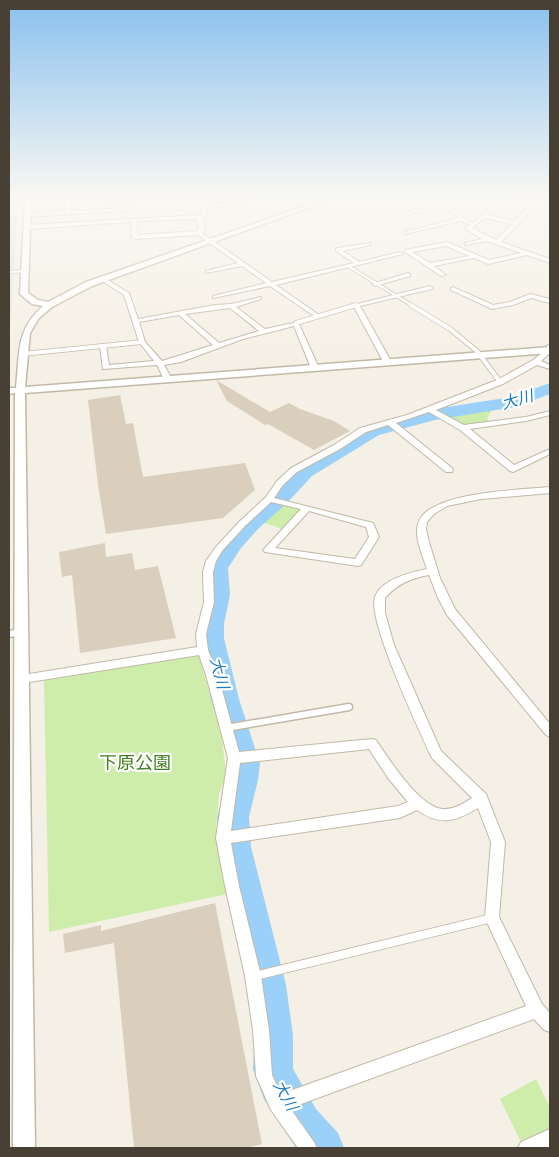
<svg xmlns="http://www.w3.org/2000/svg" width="559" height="1157" viewBox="0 0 559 1157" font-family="'Work Sans','Noto Sans JP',sans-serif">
<rect width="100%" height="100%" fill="#f5f0e5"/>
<path fill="#e7e1da" d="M9,205H18L9,346Z"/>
<path fill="#ceedaa" d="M493,408L487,418L491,424L463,427L442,415Z
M279,502L298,507L301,513L285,530L260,521Z
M199,655L222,738L226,775L219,794L216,828L227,894L49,932L44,680Z
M536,1079L550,1108V1138L524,1148L500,1099Z"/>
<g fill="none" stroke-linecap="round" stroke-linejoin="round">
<path fill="#9bd1f8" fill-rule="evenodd" d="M550,383V394L515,407L435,420L379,435L312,476L287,503L259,528L241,548L228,568L230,595L224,624V638L239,699L260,764L258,780L249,817L251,847L286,985L293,1035V1069L316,1109L338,1133L344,1148H296L264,1099L253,1069L255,1035L250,985L219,847L217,817L228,780L230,764L211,699L198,638V624L206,595L204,568L225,538L243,518L273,493L298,468L365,427L434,409L511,397Z"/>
</g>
<path fill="#dacfbc" d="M216,380L270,412L289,403L300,409L334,421L350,431L314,450L268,424L265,425L227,401Z
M120,395L126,424L133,423L143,477L245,463L255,490L223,518L106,534L98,485L88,400Z
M105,543L106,557L132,553L135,570L158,566L176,638L80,653L72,575L62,577L59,552Z
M215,903L262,1144L246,1148H134L114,943L65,953L63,934L101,925V931Z"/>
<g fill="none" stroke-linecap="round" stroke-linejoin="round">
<defs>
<path id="service-far3" d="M103,198V210
M171,198L172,202L184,201
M202,202L247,199
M203,207L250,203
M348,266L413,306
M9,272L25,271
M352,306L356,305"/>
<path id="service-far2" d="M411,305L450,329L477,351L500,382
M296,323L356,305
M23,354L142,342"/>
<path id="service-far1" d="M9,634L21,632
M226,728L349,707"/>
<path id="service" d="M255,976L492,918"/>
<path id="minor" d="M66,198H70V211L135,207V198H159L140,200L141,208L138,210L27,217L24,215L27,213L65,211Z
M200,198H204L207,216L202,218L205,229L202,233L272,282L354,263L336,251V249L338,248L370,243V245L343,251L359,262L400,252L403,254L276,285L319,315V317L317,318L270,286L213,298V296L266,283L242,266L206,273V271L238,263L198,235L135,239L132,237L131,222L27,229L24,227L27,225L199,215H201ZM197,219L199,229L197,231L138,235L136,221Z
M300,198H306L318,204L313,205Z
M433,198H438L448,206L460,198H465L451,208L464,218L473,223L500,198H512L537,202V204L501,242L550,259V263L527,255L488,264L474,258L434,266L446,275L441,276L405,252V250L447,242L489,260L521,253L487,241L465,245V243L482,239L466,229V227L470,225L461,221L405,234V232L458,218L442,206L405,216L402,214L439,203ZM504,200L531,204L515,221L488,215ZM485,218L512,224L496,240L472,228ZM446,246L469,256L430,263L412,252Z
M408,273L410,274V276L375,286L372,284Z
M99,277H103L129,293L138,319L215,305L231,304L261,297V299L236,307L265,329L298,322L319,368L315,370L311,368L294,326L243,339L181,362L164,365L172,379L168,381L164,379L157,365L103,369L100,346L103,344L106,346L109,365L154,361L139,342L124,295L99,279ZM230,308L259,331L219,343L185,314ZM179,315L213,345L162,361L145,342L139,322Z
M430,286L433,288L432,289L360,306L392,363L385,365L353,305Z
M453,287L493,305L510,302L530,294L550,299V303L531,298L513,305L492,309L451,290V288Z
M550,344V353L541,361L550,365V369L537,365L503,384L436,410L464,425L526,417L550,411V415L526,421L470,429L514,465L550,449V454L513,472L510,471L460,430L429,412L396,423L452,468L453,470L452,472H446L388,425L366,432L340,449L297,472L283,485L274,498L373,523L379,537L361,565L358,566L265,552L263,550L265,548L301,509L271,502L245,526L222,551L216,561L213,572L214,602L206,634L208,650L218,675L239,752L372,739L376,740C388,758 420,808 443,809C454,810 464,803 472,798L432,758L430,754C418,727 367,620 375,597C381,579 412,572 427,569C423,556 414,538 418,524C426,491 522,490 550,487V493L481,499L447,506L434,514L427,522L426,529L429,542L440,578L455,609L550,724V737L546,735L447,615L438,598L429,575C411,578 397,584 385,598V613L394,645L441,751L486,794L505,842L499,917L542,1004L550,1013V1032L544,1030L534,1019L290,1108L314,1142L317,1148H298L271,1110L256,1076L253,1030L245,976L225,886L216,838L228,758L206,675L199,655L23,683L19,682L17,679L19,676L23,675L197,647L196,634L204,602L203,572L206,561L216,547L239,522L266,497L277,481L291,468L334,445L360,428L407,415L497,380L533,360L547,349V346ZM309,511L366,527L369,537L355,559L275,548ZM369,749L388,778L408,802L398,806L231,831L240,763ZM478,808L491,842L485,918L526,1006L281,1094L272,1075L269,1030L261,976L239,886L231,843L400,818L417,810C440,826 455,822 478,808Z
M550,1129V1147L547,1148H518L521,1142Z"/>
<path id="tertiary" d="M25,198H31L28,293L38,300L48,302L86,282L328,198H336L92,286L52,307L39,318L30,333L25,387L550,347V353L25,393L35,1148H13L15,393L9,394V388H16C20,353 15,331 43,306L32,304L20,294Z"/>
</defs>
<use href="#service-far3" stroke="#c1b8a7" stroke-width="4"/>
<use href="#service-far2" stroke="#c1b8a7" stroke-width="5.5"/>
<use href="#service-far1" stroke="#c1b8a7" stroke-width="9"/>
<use href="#service" stroke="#c1b8a7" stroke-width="10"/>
<use href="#minor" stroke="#c1b8a7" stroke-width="2"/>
<use href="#tertiary" stroke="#c1b8a7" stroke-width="3"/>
<use href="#service-far3" stroke="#fff" stroke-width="2.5"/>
<use href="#service-far2" stroke="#fff" stroke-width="4"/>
<use href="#service-far1" stroke="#fff" stroke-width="6"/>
<use href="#service" stroke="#fff" stroke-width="8"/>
<use href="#minor" fill="#fff" fill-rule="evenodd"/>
<use href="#tertiary" fill="#fff" fill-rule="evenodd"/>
</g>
<linearGradient id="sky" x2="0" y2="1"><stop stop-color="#89c0ee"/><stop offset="0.55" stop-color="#faf8f3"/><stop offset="1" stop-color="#faf8f3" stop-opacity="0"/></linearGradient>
<rect width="559" height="360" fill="url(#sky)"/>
<g text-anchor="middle" stroke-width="4.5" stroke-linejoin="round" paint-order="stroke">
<g font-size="16" font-style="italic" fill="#217bc0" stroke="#fff">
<text transform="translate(517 399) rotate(-16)" y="6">大川</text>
<text transform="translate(220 673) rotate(75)" y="6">大川</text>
<text transform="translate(286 1095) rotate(61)" y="6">大川</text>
</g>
<g font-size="18" fill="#448021" stroke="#fff">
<text x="135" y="769">下原公園</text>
</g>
</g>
<rect width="559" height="1157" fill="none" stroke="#484034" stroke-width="20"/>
</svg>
